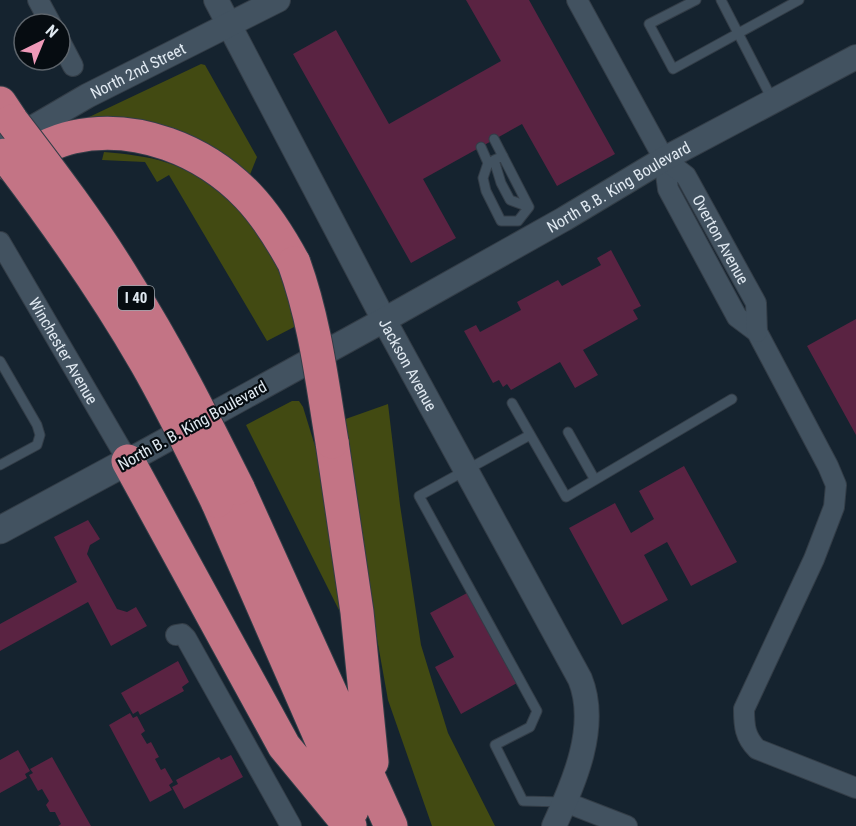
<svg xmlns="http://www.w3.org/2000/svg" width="856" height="826" viewBox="0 0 856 826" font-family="'Roboto Condensed',sans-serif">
<rect width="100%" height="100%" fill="#15232f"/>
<path fill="#424a12" d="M201,64L205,65L257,157L249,177C214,144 181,127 133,121C117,119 102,123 87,118Z
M104,152C126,154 147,156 168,163C212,177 257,223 278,264C287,281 291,307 296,326L267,341L169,175L157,182L145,162L102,160Z
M292,401H299L303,407L319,459L343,618L246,425Z
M388,404L400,505L421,645L448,733L495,826H432L388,700L374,622L363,536L340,421Z"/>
<path fill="#5a2342" d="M466,0H529L615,154L557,186L522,124L423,179L456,238L411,263L293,54L336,30L389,124L501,61Z
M611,250L641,306L633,310L638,319L583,350L598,375L575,388L560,362L511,390L507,384L503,387L499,380L493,383L464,331L476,325L480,332L521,310L517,302L558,280L562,286L601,265L597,258Z
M856,319V435L807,346Z
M684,466L737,562L691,586L667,542L644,555L668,600L622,625L569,528L615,503L631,533L654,519L639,491Z
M88,520L100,539L90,545L87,554L117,609L127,612L136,607L147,626L111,646L88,602L0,651V624L77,582L54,537Z
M467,593L517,683L461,714L435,667L454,657L430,613Z
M178,661L189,682L182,687L184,691L140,715L138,711L133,714L121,693Z
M130,713L133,718L137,716L145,731L141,734L147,744L151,742L159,757L155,759L161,770L165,768L173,782L169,785L172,790L150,802L109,725Z
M18,750L30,771L25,774L27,778L0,793V760Z
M231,755L243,777L184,809L172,787L178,784L176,780L219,757L221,760Z
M52,757L91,826H58L61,824L55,812H50L46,805L49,801L42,789L38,791L29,775L33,773L30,769Z"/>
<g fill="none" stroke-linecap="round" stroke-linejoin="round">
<defs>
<path id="service" d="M696,0L649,24L673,69L799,0
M721,0L773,101
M494,139L529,207L518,221
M481,147L488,163L483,178L486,191L501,221H518
M503,156L494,160L501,183L510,200L529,207
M0,361L37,425L40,435L37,445L0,465
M512,403L566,497L732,399
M568,432L595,480
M530,435L419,496L537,711L530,727L495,745L523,801L563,802"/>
<g id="minor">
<path d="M38,0L51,24"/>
<path d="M577,0L664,159L668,189L737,317L757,332L828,466L836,485L834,507L814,559L744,709C744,726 745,737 757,749L856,788"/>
<path d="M60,41L73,66"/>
<path id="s1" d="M664,159L686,176L756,303L757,332"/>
<path id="s2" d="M0,242L128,461"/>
<path d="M176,635L182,634L186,638L291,826"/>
<path d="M565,802L627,826"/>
</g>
<g id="tertiary">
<path id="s3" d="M216,0L384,320L580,679C599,726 574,783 554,826"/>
<path id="s4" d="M10,141L87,96L278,0"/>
<path id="s5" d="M128,461L384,320L564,219L664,159L856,57"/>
</g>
<path id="secondary" d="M0,530L128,461"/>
<path id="motorway" d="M0,103L12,121
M10,165C28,155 53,141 73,137C136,123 204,150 248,196C267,216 281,239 294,263
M332,442L357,612L372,762
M128,461L284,746L350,826
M238,488L391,826
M217,501L352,810"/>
</defs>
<use href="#service" stroke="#333d47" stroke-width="11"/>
<use href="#minor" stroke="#333d47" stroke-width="22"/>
<use href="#tertiary" stroke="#333d47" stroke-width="26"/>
<use href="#secondary" stroke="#333d47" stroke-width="29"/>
<use href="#motorway" stroke="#333d47" stroke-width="35"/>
<use href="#service" stroke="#425260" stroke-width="9"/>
<use href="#minor" stroke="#425260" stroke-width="20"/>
<use href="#tertiary" stroke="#425260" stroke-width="24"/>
<use href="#secondary" stroke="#425260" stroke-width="27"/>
<use href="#motorway" stroke="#c37485" stroke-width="33"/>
<defs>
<path id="motorway-bridge" d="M12,121C52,173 92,226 126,282C168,348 203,418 238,488
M5,155C56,222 104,290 146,363C172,408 194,455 217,501
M294,263C315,321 322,382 332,442"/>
</defs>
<use href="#motorway-bridge" stroke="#333d47" stroke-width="35" stroke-linecap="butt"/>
<use href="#motorway-bridge" stroke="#c37485" stroke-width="33"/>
</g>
<g text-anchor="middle" stroke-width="4.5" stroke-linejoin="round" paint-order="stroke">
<rect fill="#060c11" stroke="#9fa7ae" stroke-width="1.5" x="118" y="286" width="36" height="24" rx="4.5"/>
<g font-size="15" font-weight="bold" fill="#e0e9f1">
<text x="136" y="303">I 40</text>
</g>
<g font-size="16" fill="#e0e9f1" stroke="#060c11">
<text dy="6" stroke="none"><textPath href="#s4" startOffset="146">North 2nd Street</textPath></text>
<text dy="6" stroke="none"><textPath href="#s5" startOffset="562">North B.B. King Boulevard</textPath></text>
<text dy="6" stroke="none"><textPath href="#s1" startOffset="100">Overton Avenue</textPath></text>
<text dy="6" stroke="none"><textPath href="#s2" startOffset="126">Winchester Avenue</textPath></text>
<text dy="6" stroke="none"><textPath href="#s3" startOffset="412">Jackson Avenue</textPath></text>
<text transform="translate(192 425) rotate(-29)" y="6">North B. B. King Boulevard</text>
</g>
</g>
<g transform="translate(42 42) rotate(43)"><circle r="28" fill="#060c11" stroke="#5d646b" stroke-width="1.5"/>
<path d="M0-4.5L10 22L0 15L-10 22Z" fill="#ef9ab9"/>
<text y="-9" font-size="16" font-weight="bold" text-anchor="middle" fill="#e0e9f1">N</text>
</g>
</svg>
